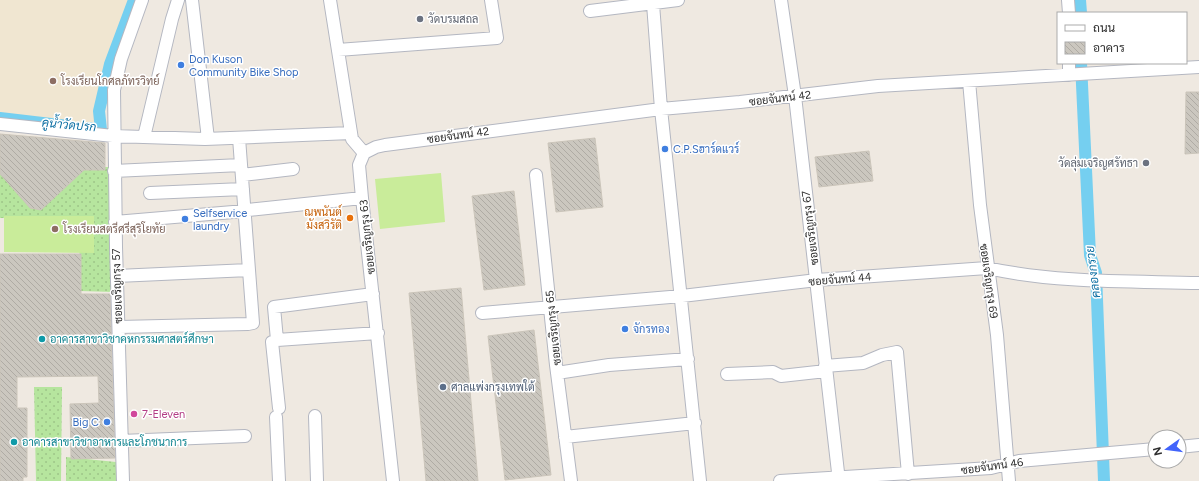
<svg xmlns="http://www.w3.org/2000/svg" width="1199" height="481" viewBox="0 0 1199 481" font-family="Figtree,Sarabun,sans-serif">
<defs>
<pattern id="grass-dots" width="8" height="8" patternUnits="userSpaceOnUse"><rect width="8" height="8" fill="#b6e59e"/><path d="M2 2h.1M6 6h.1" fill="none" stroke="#9dc588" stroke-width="1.8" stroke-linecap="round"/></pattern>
<pattern id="building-back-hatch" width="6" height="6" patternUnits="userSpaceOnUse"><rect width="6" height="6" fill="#cbc7bf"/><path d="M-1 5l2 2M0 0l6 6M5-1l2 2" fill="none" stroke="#afaba4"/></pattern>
</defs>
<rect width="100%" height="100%" fill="#efe9e1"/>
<path fill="#f0e6d1" d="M0,0H131L113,52L99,109L97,132L0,121Z"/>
<path fill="url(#grass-dots)" d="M0,167H108L113,292L80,291L79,219L0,218Z
M34,387H62L61,481H36Z
M66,457L116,462V481H66Z"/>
<path fill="#c9ec9a" d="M441,173L445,222L380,229L375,179Z
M4,216H94V253L4,252Z"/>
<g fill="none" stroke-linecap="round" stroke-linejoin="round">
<path stroke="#75cff0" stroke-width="12" d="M1080,0L1081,13
M1081,63L1090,255L1096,273L1104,481
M0,118L68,126
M87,128L101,130L99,111L110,64L134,0"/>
</g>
<path fill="url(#building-back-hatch)" stroke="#cbc5ba" d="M1186,92H1199V153L1185,154Z
M0,134L105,143V170H84L41,210L30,208L0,174Z
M595,138L603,207L556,212L548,143Z
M869,151L873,181L819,187L815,157Z
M514,191L525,285L484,290L472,196Z
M0,254H81V294H110L115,458L71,459L70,404L99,403L98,376L17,377V408H27V477H23V481H0Z
M461,288L478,481H426L409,293Z
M534,330L551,475L505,480L488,336Z"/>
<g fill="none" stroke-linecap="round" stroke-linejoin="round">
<defs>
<path id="minor" d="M192,0L208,139
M330,0L352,139L364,153
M781,0L795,96L839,481
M1068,0L1069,13
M653,4L661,109L700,481
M590,11L678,0
M338,50L497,38L491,0
M1069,75V63
M969,81L980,205L997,335L1009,481
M0,124L113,136L205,139L351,133
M144,137L172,19L178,0
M364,153L376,147L385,145L661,109L740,102L878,86L1199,67
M364,153L359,165L362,198L393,481
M114,171L241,165
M242,175L293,169
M536,175L556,365L571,481
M150,193L243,189
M248,210L362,198
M115,222L245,211
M117,276L249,270
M482,313L682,296L817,280L987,268C1056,283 1129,281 1199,283
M119,327L248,324L253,323L239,138
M277,340L274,307L373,294
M825,366L863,363L882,355L897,352L908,474
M557,373L609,365L688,359
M727,374L773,372L781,376L826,371
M279,408L272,342L277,340L378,333
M315,416L317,481
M276,417L279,481
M565,437L695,423
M121,441L245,436
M1179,447L1199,445
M123,481L116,247L114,90L121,59L142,0
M780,481L991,468L1019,461L1155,449"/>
</defs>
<use href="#minor" stroke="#b4b7c1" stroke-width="14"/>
<use href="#minor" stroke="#fff" stroke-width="12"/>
</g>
<g fill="#6b7280" stroke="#fff" stroke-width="1.5">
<circle cx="420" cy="19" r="4"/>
<circle cx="1146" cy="163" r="4"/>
</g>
<g fill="#3f7fe0" stroke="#fff" stroke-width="1.5">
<circle cx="181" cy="65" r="4"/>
<circle cx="665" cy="149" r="4"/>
<circle cx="185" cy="219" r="4"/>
<circle cx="625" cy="329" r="4"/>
<circle cx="107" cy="422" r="4"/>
</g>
<g fill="#8d6e63" stroke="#fff" stroke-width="1.5">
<circle cx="53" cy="81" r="4"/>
<circle cx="55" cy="229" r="4"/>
</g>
<circle fill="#e8710a" stroke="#fff" stroke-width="1.5" cx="350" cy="218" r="4"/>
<g fill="#0f9aa8" stroke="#fff" stroke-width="1.5">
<circle cx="42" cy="339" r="4"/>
<circle cx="14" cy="442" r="4"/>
</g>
<circle fill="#5c6f8a" stroke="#fff" stroke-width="1.5" cx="443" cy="387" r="4"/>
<circle fill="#d1479c" stroke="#fff" stroke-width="1.5" cx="134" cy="414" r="4"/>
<g text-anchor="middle" stroke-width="3" stroke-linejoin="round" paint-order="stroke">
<g font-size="11" fill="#5b616d" stroke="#fff" text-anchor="start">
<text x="428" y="23">วัดบรมสถล</text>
<text x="1138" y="167" text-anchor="end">วัดลุ่มเจริญศรัทธา</text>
</g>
<g font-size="11" fill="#366cbe" stroke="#fff" text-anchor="start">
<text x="189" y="63">Don Kuson<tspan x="189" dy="13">Community Bike Shop</tspan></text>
<text x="673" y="153">C.P.Sฮาร์ดแวร์</text>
<text x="193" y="217">Selfservice<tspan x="193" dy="13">laundry</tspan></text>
<text x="633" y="333">จักรทอง</text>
<text x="99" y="426" text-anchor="end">Big C</text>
</g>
<g font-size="11" fill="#785e54" stroke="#fff" text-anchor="start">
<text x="61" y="85">โรงเรียนโกศลภัทรวิทย์</text>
<text x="63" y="233">โรงเรียนสตรีศรีสุริโยทัย</text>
</g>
<g font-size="11" fill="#2e2e2e" stroke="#fff">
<text transform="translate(780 98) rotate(-7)" y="4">ซอยจันทน์ 42</text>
<text transform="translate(458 135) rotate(-8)" y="4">ซอยจันทน์ 42</text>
<text transform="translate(810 228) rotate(-97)" y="4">ซอยเจริญกรุง 67</text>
<text transform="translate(367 237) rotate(-96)" y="4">ซอยเจริญกรุง 63</text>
<text transform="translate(840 279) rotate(-5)" y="4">ซอยจันทน์ 44</text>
<text transform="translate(989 281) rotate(82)" y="4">ซอยเจริญกรุง 69</text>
<text transform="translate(117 286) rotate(-92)" y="4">ซอยเจริญกรุง 57</text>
<text transform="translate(553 328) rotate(-96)" y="4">ซอยเจริญกรุง 65</text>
<text transform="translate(992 466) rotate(-8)" y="4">ซอยจันทน์ 46</text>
</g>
<g font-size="11" fill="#c56008" stroke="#fff" text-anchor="end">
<text x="342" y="216">ณพนันต์<tspan x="342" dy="13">มังสวิรัติ</tspan></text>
</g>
<g font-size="11" fill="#0d838f" stroke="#fff" text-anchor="start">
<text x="50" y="343">อาคารสาขาวิชาคหกรรมศาสตร์ศึกษา</text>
<text x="22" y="446">อาคารสาขาวิชาอาหารและโภชนาการ</text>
</g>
<g font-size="11" fill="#4e5e75" stroke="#fff" text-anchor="start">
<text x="451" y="391">ศาลแพ่งกรุงเทพใต้</text>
</g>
<g font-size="11" fill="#b23c85" stroke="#fff" text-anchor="start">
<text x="142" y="418">7-Eleven</text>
</g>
<g font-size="12" font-style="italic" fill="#0d6fa3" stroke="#fff">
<text transform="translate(69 125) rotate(5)" y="4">คูน้ำวัดปรก</text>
<text transform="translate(1093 272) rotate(-97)" y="4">คลองกรวย</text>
</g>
</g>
<rect x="1057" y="12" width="130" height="52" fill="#ffffff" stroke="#ababab"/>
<rect x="1065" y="25" width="20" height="6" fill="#ffffff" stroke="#ababab"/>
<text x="1093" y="32" font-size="12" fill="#2e2e2e">ถนน</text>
<rect x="1065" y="42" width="20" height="12" fill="url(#building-back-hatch)" stroke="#ababab"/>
<text x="1093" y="52" font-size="12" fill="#2e2e2e">อาคาร</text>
<g transform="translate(1167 449) rotate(256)"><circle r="19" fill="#ffffff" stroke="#ababab"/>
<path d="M0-3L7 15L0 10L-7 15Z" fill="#4264fb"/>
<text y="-6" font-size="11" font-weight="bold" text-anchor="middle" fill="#2e2e2e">N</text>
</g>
</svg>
